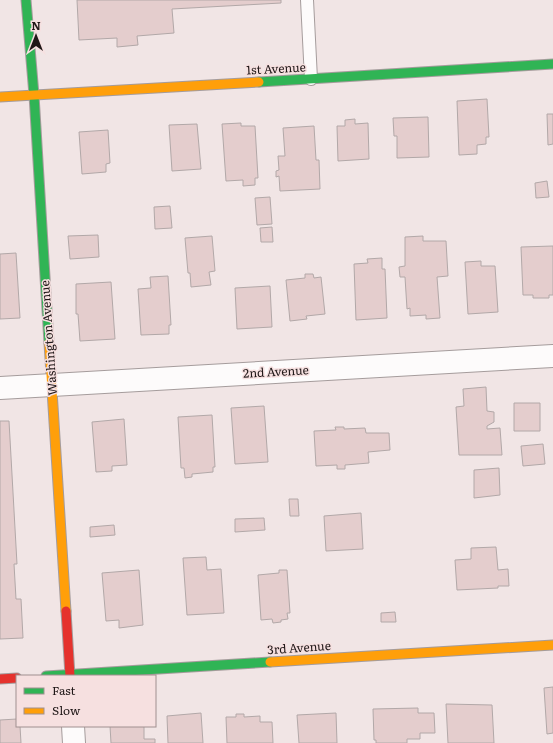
<svg xmlns="http://www.w3.org/2000/svg" width="553" height="743" viewBox="0 0 553 743" font-family="Literata,serif">
<rect width="100%" height="100%" fill="#f1e5e5"/>
<path fill="#e4cdcd" stroke="#b2a8a8" d="M77,0H281V3L172,9L174,33L137,36L138,45L117,47V38L79,40Z
M487,99L489,137H486V144L477,145V154L459,155L457,101Z
M547,114H553V144L548,145Z
M428,117L429,157L397,158V136H394L393,118Z
M355,119V124L368,123L369,159L338,161L337,126H345V120Z
M241,123V126H255L258,178H255V185L243,186V180L226,181L222,124Z
M197,124L201,169L172,171L169,125Z
M314,126L316,160H319L320,189L280,191L279,176L276,177V171L279,170L278,156H285L283,128Z
M108,130L110,163L106,164V172L82,174L79,132Z
M547,181L549,197L536,198L535,183Z
M270,197L272,224L257,225L255,198Z
M170,206L172,228L155,229L154,207Z
M272,227L273,242H261L260,228Z
M98,235L99,257L70,259L68,236Z
M212,236L215,271L209,272L211,285L191,287L190,273H188L185,238Z
M423,236V241H446L448,276L437,277L440,318L426,319V315L410,316V308L407,309L405,277H400L399,267L405,266V237Z
M553,246V295H549V298H533V295H523L521,247Z
M16,253L20,318L0,319V254Z
M382,258V269H385L387,318L356,320L354,264L368,263L367,259Z
M481,261V266H495L498,312L468,314L465,262Z
M305,274H313L314,278L321,277L325,314L306,316L307,319L290,321L286,280L305,278Z
M168,276L171,325H169V334L141,335L138,289L151,288L150,277Z
M111,282L115,339L80,341L78,314H76V284Z
M270,286L272,327L237,329L235,288Z
M486,387L487,411L494,412V422L487,426V429L500,428L502,455H459L456,407L464,406L463,389Z
M514,403H540V431H514Z
M264,406L268,462L235,464L231,408Z
M212,415L215,467H213V472L192,474V477L185,478L184,468H181L178,417Z
M124,419L127,465L112,466V471L96,472L92,422Z
M0,421H9L17,564H14L16,599H21L23,638L0,639Z
M335,427H344V429L365,428L366,433H389L390,450L368,452L369,463L345,465V469H337V465L316,466L314,431L336,430Z
M543,444L545,464L523,466L521,446Z
M499,468L500,495L474,498V470Z
M289,499H298L299,516H290Z
M361,513L363,549L326,551L324,516Z
M264,518L265,530L235,532V519Z
M114,525L115,535L90,537V527Z
M496,547L498,570L508,569L509,586H498V588L457,590L455,560L471,559V548Z
M206,557L207,570L221,569L224,613L187,615L183,558Z
M139,570L143,625L119,628V620L106,621L102,573Z
M279,570H287L290,613H287L288,619L281,620V622L273,623L272,619L261,620L258,575L279,573Z
M395,612L396,622H381V613Z
M553,687V733L547,734L544,688Z
M446,704L492,705L494,743H448Z
M418,708V713H434L435,733H420V739H407V743H376V740H374L373,709Z
M201,713L203,743H168L167,716Z
M336,713L337,743H299L297,715Z
M236,714H244V717L260,716V722H272L273,743H227L226,717H236Z
M17,719V726H20L21,743H0V720Z
M110,726H144V739H155V743H111Z"/>
<g fill="none" stroke-linecap="round" stroke-linejoin="round">
<defs>
<path id="lane" d="M307,0L311,79"/>
<path id="street" d="M0,388L553,356
M73,726L74,743"/>
<path id="fast" d="M26,0L34,95L49,343
M259,82L553,64
M46,676L270,662"/>
<path id="slow" d="M0,97L259,82
M49,343L66,611
M270,662L553,645"/>
<path id="jam" d="M66,611L70,676
M0,679L17,678"/>
</defs>
<use href="#lane" stroke="#a59c9c" stroke-width="14"/>
<use href="#street" stroke="#a59c9c" stroke-width="24"/>
<use href="#fast" stroke="#a59c9c" stroke-width="11"/>
<use href="#slow" stroke="#a59c9c" stroke-width="11"/>
<use href="#jam" stroke="#a59c9c" stroke-width="11"/>
<use href="#lane" stroke="#fdfbfb" stroke-width="12"/>
<use href="#street" stroke="#fdfbfb" stroke-width="22"/>
<use href="#fast" stroke="#30b455" stroke-width="9"/>
<use href="#slow" stroke="#ff9f0a" stroke-width="9"/>
<use href="#jam" stroke="#e5322d" stroke-width="9"/>
</g>
<g text-anchor="middle" stroke-width="3" stroke-linejoin="round" paint-order="stroke">
<g font-size="12" fill="#201818" stroke="#f6e0e0">
<text transform="translate(276 69) rotate(-3)" y="4">1st Avenue</text>
<text transform="translate(49 338) rotate(-94)" y="4">Washington Avenue</text>
<text transform="translate(276 372) rotate(-3)" y="4">2nd Avenue</text>
<text transform="translate(299 648) rotate(-4)" y="4">3rd Avenue</text>
</g>
</g>
<rect x="16" y="675" width="140" height="52" fill="#f6e0e0" stroke="#a09090"/>
<rect x="24" y="688" width="20" height="6" fill="#30b455" stroke="#a09090"/>
<text x="52" y="695" font-size="12" fill="#201818">Fast</text>
<rect x="24" y="708" width="20" height="6" fill="#ff9f0a" stroke="#a09090"/>
<text x="52" y="715" font-size="12" fill="#201818">Slow</text>
<g transform="translate(36 36)" stroke="#f6e0e0" stroke-width="3" paint-order="stroke">
<path d="M0-3L7 15L0 10L-7 15Z" fill="#201818"/>
<text y="-6" font-size="11" font-weight="bold" text-anchor="middle" fill="#201818">N</text>
</g>
</svg>
